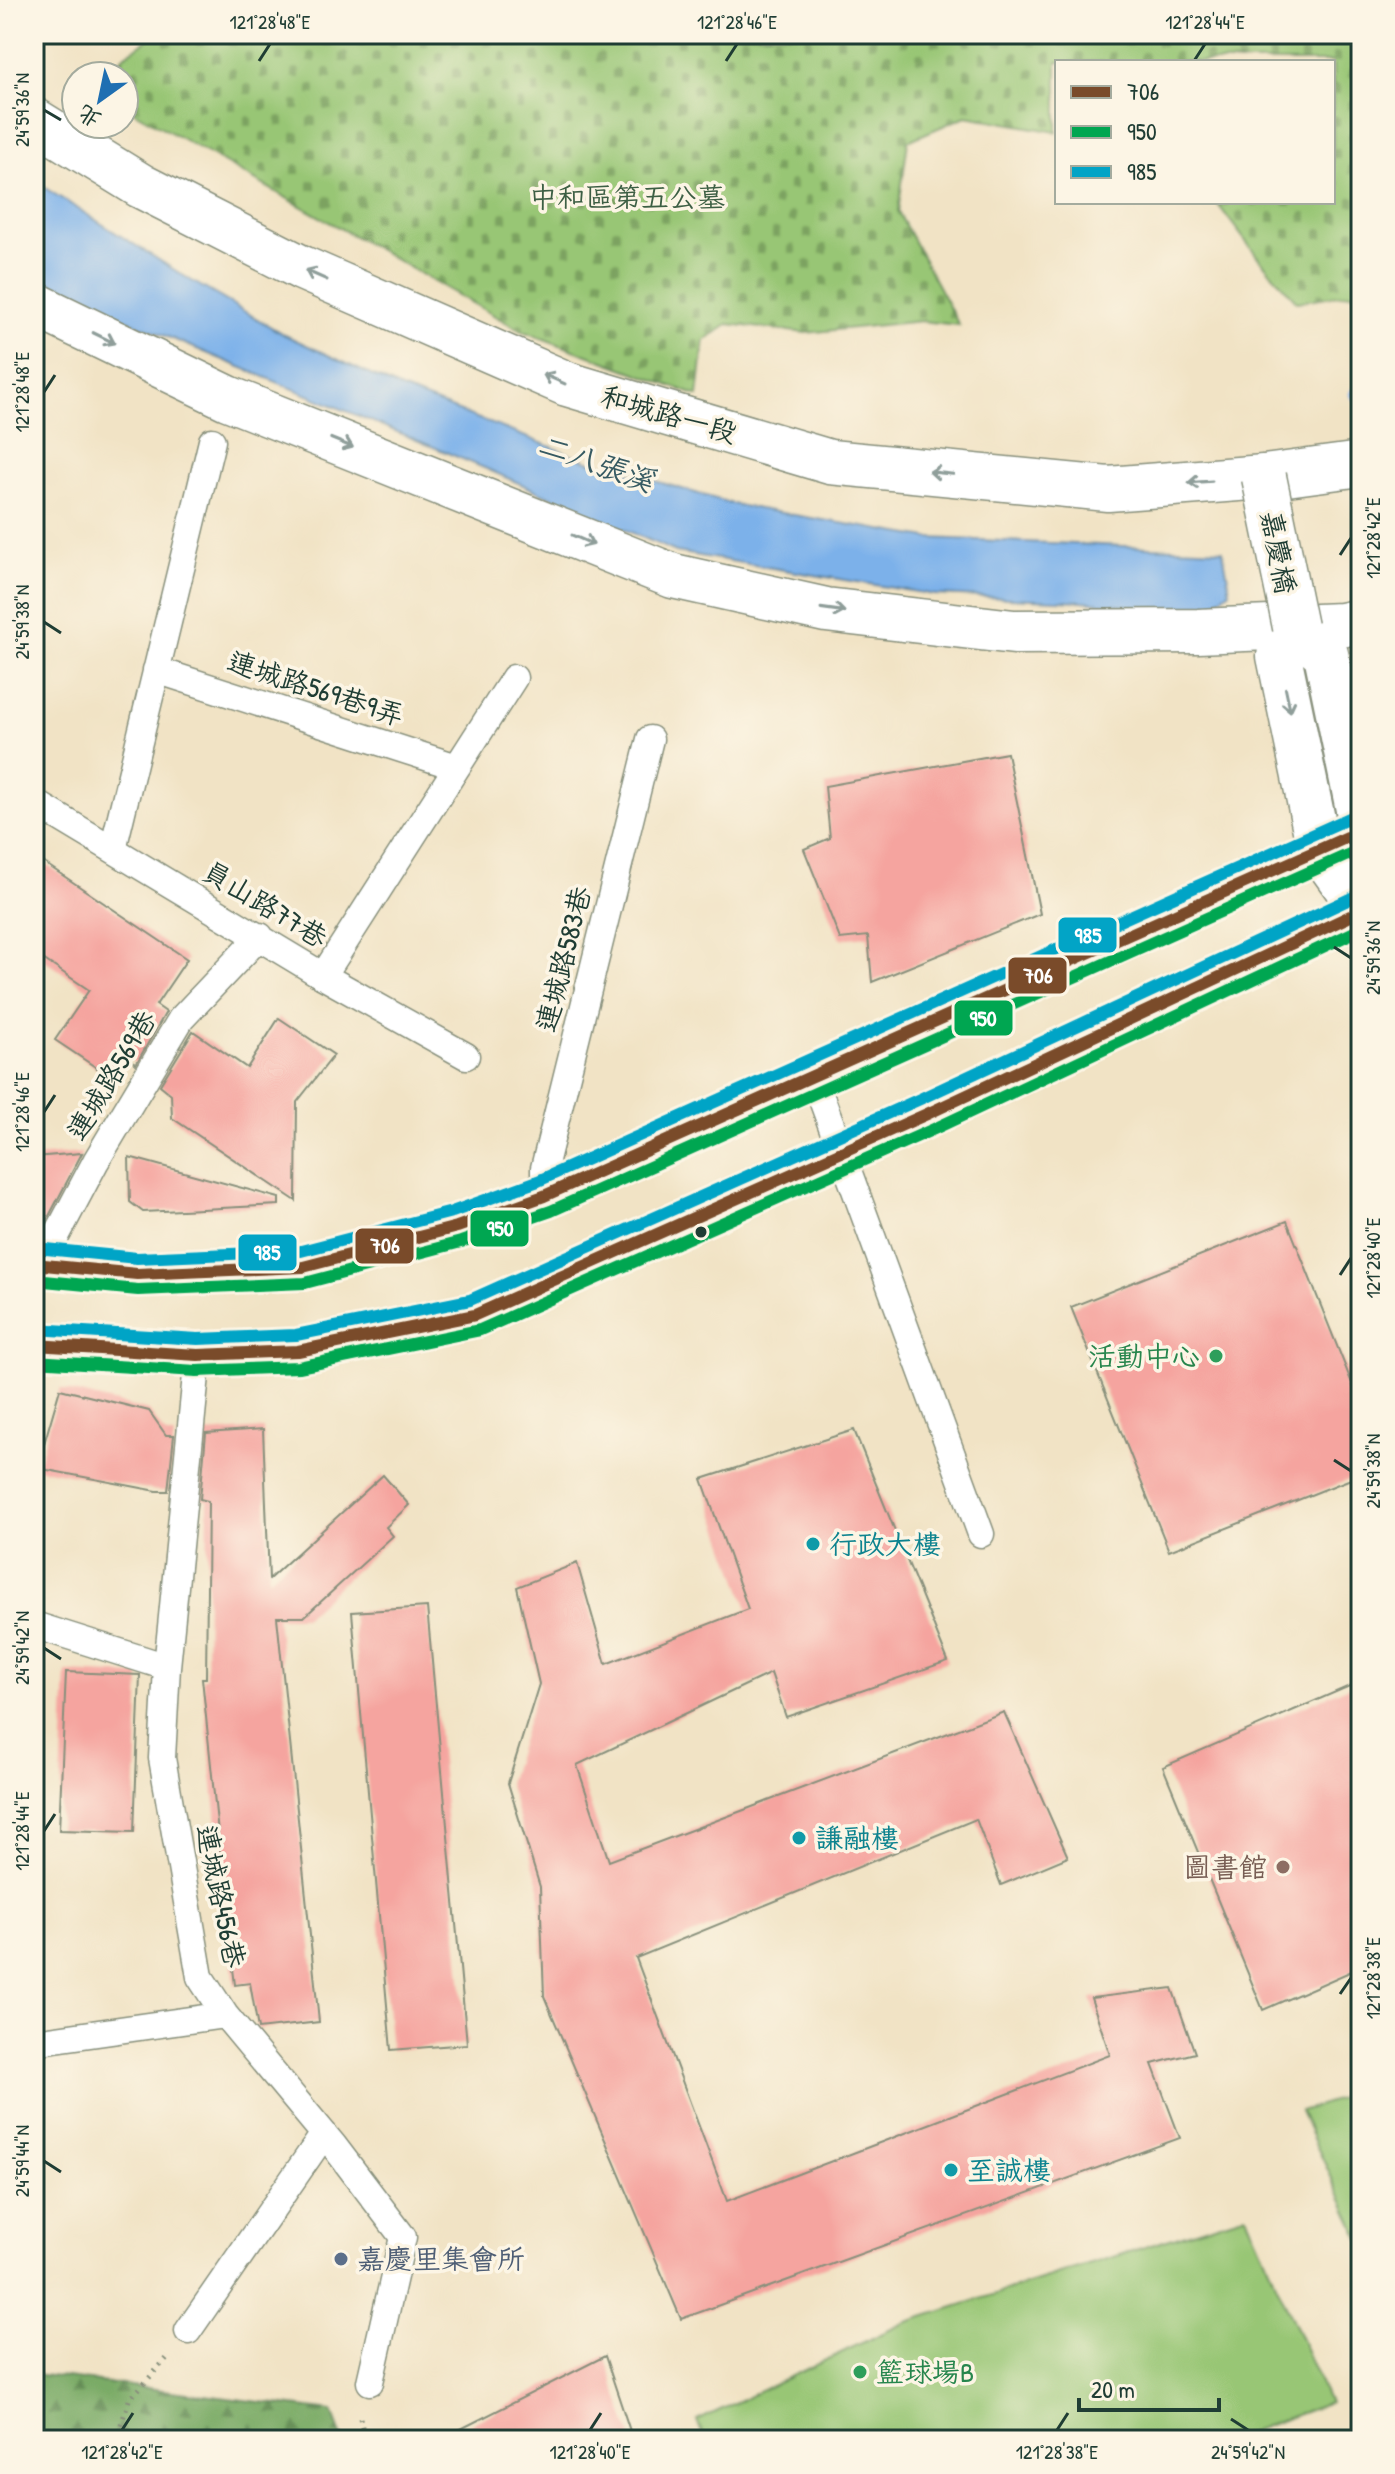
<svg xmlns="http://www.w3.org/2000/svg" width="1395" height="2474" viewBox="0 0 1395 2474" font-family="'Patrick Hand','LXGW WenKai TC',sans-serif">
<defs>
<pattern id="forest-firs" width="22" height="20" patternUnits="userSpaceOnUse" patternTransform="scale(2)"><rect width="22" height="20" fill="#7aab66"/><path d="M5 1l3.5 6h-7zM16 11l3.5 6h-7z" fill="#638c55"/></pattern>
<pattern id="cemetery-stones" width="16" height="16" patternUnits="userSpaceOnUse" patternTransform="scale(2)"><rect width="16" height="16" fill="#98c674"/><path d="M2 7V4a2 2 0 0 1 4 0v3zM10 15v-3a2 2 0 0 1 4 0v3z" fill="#7ba260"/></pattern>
</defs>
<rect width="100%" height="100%" fill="#fcf5e5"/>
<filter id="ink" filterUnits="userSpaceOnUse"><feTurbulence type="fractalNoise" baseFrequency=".0125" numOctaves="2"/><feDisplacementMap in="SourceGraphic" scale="16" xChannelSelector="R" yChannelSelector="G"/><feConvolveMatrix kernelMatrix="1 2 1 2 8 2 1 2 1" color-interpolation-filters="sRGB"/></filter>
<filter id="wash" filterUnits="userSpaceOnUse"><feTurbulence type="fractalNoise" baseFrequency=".006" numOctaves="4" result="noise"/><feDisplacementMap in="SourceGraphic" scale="32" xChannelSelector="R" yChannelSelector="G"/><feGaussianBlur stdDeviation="1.8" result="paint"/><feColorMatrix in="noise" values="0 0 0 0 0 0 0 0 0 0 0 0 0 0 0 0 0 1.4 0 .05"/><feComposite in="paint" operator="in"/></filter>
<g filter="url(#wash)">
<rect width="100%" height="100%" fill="#f1e3c5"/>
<path fill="url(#forest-firs)" stroke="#4c744d" stroke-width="2" d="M34,2374L332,2411L343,2440H34Z"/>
<path fill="url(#cemetery-stones)" stroke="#5c8254" stroke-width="2" d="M156,34H1361V295L1350,293L1297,302L1257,256L1216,202H1333V62H1057V132L966,116L908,141L898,212L959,325L921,321L806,333L728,324L704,341L698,396L520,330L124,106V76H106L124,56Z"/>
<path fill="#98c674" stroke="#5c8254" stroke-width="2" d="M1361,2092V2240L1300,2111Z
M1246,2215L1329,2403L1227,2440H705L697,2421L904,2323Z"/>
<path fill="#7cb1ea" stroke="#4e778f" stroke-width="2" d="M34,181L192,281L285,335L401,389L588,461L736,505L928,538L1223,550L1230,591L1201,614L1082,601L935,595L676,552L489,470L98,308L34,278Z"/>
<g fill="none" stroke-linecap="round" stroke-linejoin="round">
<path stroke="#7cb1ea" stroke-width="14" d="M1357,394L1361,389"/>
</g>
<g id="blocks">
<path fill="#f5a49f" d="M1007,753L1040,914L872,982L868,936L840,939L804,849L830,838L825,786Z
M34,856L187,959L156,1005L166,1012L136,1064L124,1053L109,1076L55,1040L89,990L34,953Z
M279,1018L334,1055L297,1102L296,1201L172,1118L171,1094L160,1085L193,1031L247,1068Z
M82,1153L37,1239H34V1157Z
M129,1157L279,1198V1205L143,1212L130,1202Z
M1287,1221L1361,1406V1475L1169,1551L1071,1307Z
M60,1389L149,1411L166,1435H174L168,1491H157L37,1468Z
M263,1429L269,1579L383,1475L409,1505L386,1527L393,1536L304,1617H277L319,2022L258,2029L250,1983L235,1985L226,1911L202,1678H206L208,1501L200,1499L206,1433Z
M854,1430L948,1661L786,1717L771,1673L577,1765L609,1861L1004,1712L1068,1857L1001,1885L976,1819L636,1958L727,2201L1110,2055L1091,1998L1172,1988L1195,2053L1152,2064L1180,2138L681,2319L544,1996L540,1887L508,1783L539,1684L517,1587L577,1563L606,1664L748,1609L702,1479Z
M427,1607L467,2044L391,2050L352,1612Z
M66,1672L140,1675L134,1832L59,1830Z
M1361,1681V1967L1263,2010L1163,1767Z
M605,2356L633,2440H439Z"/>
</g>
</g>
<g filter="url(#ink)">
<use href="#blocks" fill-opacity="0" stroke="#88907c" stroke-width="2"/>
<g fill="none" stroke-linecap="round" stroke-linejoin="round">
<defs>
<path id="service" d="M156,670L457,767
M34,802L323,976L466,1056
M113,849L212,441
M323,976L514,678
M813,1075L981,1534
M544,1196V1168L650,739
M41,1265L96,1161L181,1019L260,936
M198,1355L167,1667L162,1758L200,1977L225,2015L334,2146L403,2237L370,2382
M34,1625L167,1667
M34,2042L225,2015
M188,2331L324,2134"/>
<path id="minor" d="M34,120L141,186L302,268L567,384L830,462L1108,489L1264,477L1361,464
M34,304L228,398L673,576L826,610L1014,632L1198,631L1341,625L1361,621
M1361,824L1326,654L1295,627L1279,656L1319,849L1361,908"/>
<path id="secondary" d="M34,1264L137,1274L303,1267L457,1227L544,1196L1361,831
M34,1345L198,1355L298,1351L475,1315L927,1114L1361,911"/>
</defs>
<use href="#service" stroke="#88907c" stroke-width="29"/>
<use href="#minor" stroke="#88907c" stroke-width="47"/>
<use href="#secondary" stroke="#88907c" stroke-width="47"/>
<path stroke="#88907c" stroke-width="5" stroke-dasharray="2 6" stroke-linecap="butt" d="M360,2418L365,2440
M116,2440L129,2400L168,2357"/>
<use href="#service" stroke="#fff" stroke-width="26"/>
<use href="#minor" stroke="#fff" stroke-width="44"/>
<use href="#secondary" stroke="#fde4d1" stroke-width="44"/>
<defs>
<path id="minor-bridge" d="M1264,477L1295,627"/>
</defs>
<use href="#minor-bridge" stroke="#88907c" stroke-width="47" stroke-linecap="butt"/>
<use href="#minor-bridge" stroke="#fff" stroke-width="44"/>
<defs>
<path id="bus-1" d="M34,1264L137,1274L303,1267L457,1227L544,1196L1361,831
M34,1345L198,1355L298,1351L475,1315L927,1114L1361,911"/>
<path id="bus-2" d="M34,1280L138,1290L305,1283L461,1242L551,1211L1361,849
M34,1361L197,1371L299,1367L480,1330L934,1129L1361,929"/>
<path id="bus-3" d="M36,1248L137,1258L301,1251L452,1212L538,1181L1354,816
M35,1329L198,1339L296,1335L470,1300L920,1099L1354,897"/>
</defs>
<use href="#bus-1" stroke="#fcf5e5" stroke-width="18"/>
<use href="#bus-2" stroke="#fcf5e5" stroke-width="18"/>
<use href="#bus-3" stroke="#fcf5e5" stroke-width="18"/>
<use href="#bus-1" stroke="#7a4b2a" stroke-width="12"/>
<use href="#bus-2" stroke="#00a651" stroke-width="12"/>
<use href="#bus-3" stroke="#02a4c6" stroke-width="12"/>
</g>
<defs><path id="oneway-shaft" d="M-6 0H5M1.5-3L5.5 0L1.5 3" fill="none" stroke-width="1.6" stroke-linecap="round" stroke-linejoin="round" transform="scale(2)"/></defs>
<g stroke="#8f9e9a">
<use href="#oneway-shaft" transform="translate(316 275) rotate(-156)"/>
<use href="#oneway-shaft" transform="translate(104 338) rotate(26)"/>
<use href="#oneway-shaft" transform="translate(554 379) rotate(-156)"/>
<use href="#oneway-shaft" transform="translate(342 443) rotate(22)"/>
<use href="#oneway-shaft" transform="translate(941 473) rotate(-174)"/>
<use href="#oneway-shaft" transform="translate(1200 482) rotate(176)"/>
<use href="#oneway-shaft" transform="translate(583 540) rotate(24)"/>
<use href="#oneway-shaft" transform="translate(833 610) rotate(8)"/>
<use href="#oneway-shaft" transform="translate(1288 700) rotate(78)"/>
</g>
</g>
<path fill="none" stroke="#1f3d34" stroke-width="3" d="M259,61L270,44M726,61L737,44M1194,61L1205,44M44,110L61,120M44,392L55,375M1340,555L1351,538M44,622L61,633M1334,947L1351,958M44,1112L55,1095M1340,1275L1351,1258M1334,1460L1351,1471M44,1648L61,1659M44,1831L55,1814M1340,1994L1351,1978M44,2161L61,2172M1231,2419L1248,2430M122,2430L133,2413M590,2430L601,2413M1057,2430L1068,2413"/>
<circle fill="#1f3d34" stroke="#fcf5e5" stroke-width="3" cx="701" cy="1232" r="7"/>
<g fill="#2e9e5b" stroke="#fcf5e5" stroke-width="3">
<circle cx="1216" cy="1356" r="8"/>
<circle cx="860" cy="2372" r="8"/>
</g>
<g fill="#0f9aa8" stroke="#fcf5e5" stroke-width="3">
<circle cx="813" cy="1544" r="8"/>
<circle cx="799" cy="1838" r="8"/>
<circle cx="951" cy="2170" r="8"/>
</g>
<circle fill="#8d6e63" stroke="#fcf5e5" stroke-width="3" cx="1283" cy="1867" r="8"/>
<circle fill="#5c6f8a" stroke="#fcf5e5" stroke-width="3" cx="341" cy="2259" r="8"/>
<g text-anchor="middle" stroke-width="7" stroke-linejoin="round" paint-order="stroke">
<g font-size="28" fill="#3d5f44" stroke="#fcf5e5">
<text x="627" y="207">中和區第五公墓</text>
</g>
<g font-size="28" fill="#1f3d34" stroke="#fcf5e5">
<text transform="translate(669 414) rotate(16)" y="10">和城路一段</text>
<text transform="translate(1279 552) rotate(79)" y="10">嘉慶橋</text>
<text transform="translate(316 688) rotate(18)" y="10">連城路569巷9弄</text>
<text transform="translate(265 904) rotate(31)" y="10">員山路77巷</text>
<text transform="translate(563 959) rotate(-76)" y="10">連城路583巷</text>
<text transform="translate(111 1075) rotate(-59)" y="10">連城路569巷</text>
<text transform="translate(221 1896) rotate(78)" y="10">連城路456巷</text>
</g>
<g font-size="28" fill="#27864d" stroke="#fcf5e5" text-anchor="end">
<text x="1200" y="1366">活動中心</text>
<text x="876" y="2382" text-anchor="start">籃球場B</text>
</g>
<g font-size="28" fill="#0d838f" stroke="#fcf5e5" text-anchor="start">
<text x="829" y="1554">行政大樓</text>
<text x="815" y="1848">謙融樓</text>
<text x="967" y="2180">至誠樓</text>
</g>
<g font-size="28" fill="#785e54" stroke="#fcf5e5" text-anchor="end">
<text x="1267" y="1877">圖書館</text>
</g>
<g font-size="28" fill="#4e5e75" stroke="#fcf5e5" text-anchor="start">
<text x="357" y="2269">嘉慶里集會所</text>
</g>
<g font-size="30" font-style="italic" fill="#365a62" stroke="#fcf5e5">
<text transform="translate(596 463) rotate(19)" y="10">二八張溪</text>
</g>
</g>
<g stroke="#fcf5e5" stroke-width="3">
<rect x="1057" y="916" width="61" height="38" rx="8" fill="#02a4c6"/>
<rect x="1007" y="956" width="61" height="39" rx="8" fill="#7a4b2a"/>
<rect x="953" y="999" width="61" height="38" rx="8" fill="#00a651"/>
<rect x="469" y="1209" width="61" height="39" rx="8" fill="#00a651"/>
<rect x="354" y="1227" width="61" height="38" rx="8" fill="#7a4b2a"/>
<rect x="237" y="1233" width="61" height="39" rx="8" fill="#02a4c6"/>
</g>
<g font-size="22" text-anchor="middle" font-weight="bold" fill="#fff">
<text x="1088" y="943">985</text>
<text x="1038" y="983">706</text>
<text x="983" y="1026">950</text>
<text x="500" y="1236">950</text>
<text x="385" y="1253">706</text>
<text x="267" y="1260">985</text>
</g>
<rect width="1395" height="2474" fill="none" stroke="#fcf5e5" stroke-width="88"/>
<rect x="1055" y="60" width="280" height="144" fill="#fcf5e5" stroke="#a4ab9e" stroke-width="2"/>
<rect x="1071" y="86" width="40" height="12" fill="#7a4b2a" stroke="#a4ab9e" stroke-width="2"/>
<text x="1127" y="100" font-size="24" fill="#1f3d34">706</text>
<rect x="1071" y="126" width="40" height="12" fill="#00a651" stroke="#a4ab9e" stroke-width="2"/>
<text x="1127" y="140" font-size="24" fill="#1f3d34">950</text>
<rect x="1071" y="166" width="40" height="12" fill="#02a4c6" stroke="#a4ab9e" stroke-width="2"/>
<text x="1127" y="180" font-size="24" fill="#1f3d34">985</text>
<g transform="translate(100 100) rotate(213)"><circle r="38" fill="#fcf5e5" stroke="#a4ab9e" stroke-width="2"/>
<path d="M0-6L14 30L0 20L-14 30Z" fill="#1f6fb2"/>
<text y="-12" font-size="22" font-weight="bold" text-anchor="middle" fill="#1f3d34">北</text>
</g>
<path d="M1079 2398v12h140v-12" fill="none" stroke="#1f3d34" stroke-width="4"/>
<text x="1091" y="2398" font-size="24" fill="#1f3d34" stroke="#fcf5e5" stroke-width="6" paint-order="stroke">20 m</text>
<rect x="44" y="44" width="1307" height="2386" fill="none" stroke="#1f3d34" stroke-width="3"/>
<g font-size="20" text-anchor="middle" fill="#1f3d34">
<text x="270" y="29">121°28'48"E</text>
<text x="737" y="29">121°28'46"E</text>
<text x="1205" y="29">121°28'44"E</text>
<text transform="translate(22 110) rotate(-90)" y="7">24°59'36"N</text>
<text transform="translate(22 392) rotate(-90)" y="7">121°28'48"E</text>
<text transform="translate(1373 538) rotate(-90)" y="7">121°28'42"E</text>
<text transform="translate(22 622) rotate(-90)" y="7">24°59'38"N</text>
<text transform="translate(1373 958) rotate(-90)" y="7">24°59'36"N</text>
<text transform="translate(22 1112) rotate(-90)" y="7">121°28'46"E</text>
<text transform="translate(1373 1258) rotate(-90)" y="7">121°28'40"E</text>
<text transform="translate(1373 1471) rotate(-90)" y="7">24°59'38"N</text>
<text transform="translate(22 1648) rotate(-90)" y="7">24°59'42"N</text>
<text transform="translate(22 1831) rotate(-90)" y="7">121°28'44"E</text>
<text transform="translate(1373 1978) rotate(-90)" y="7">121°28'38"E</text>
<text transform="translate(22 2161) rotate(-90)" y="7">24°59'44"N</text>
<text x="122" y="2459">121°28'42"E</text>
<text x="590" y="2459">121°28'40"E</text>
<text x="1057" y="2459">121°28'38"E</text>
<text x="1248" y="2459">24°59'42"N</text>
</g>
</svg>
